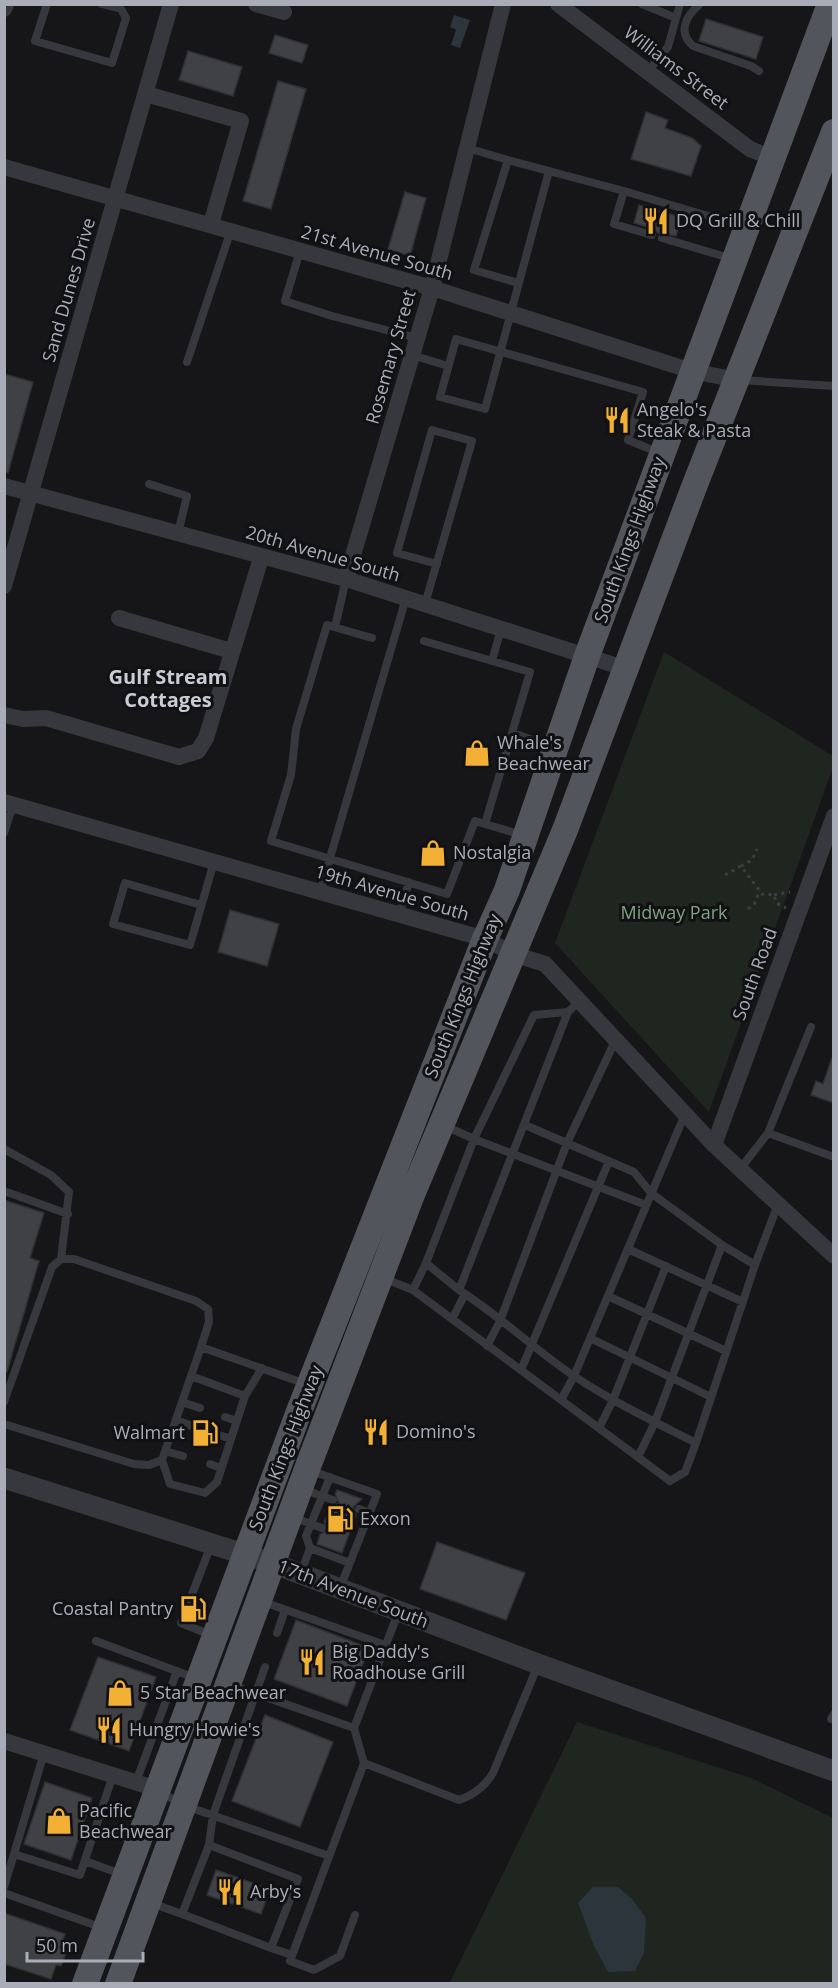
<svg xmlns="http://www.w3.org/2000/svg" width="838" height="1988" viewBox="0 0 838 1988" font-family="'Open Sans',sans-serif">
<rect width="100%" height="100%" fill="#161618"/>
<path fill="#1e261f" d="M664,652L833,756V767L709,1112L555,943Z
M577,1722L751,1778L833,1818V1983L449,1984Z"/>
<path fill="#2c353c" d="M454,15L470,20L460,48L451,45L456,30L450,27Z
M593,1887H618L632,1899L646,1918L644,1953L635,1971L608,1972L594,1946L578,1903Z"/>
<path fill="#404145" stroke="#303034" stroke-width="1.5" d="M706,19L763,37L756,59L699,41Z
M275,35L308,45L302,63L269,53Z
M188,51L242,67L233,96L179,80Z
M278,81L306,89L271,209L243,201Z
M646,112L668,120L665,128L692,138L701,146L691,176L631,159Z
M405,192L426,198L410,256L388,249Z
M639,205L681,217L676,236L658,233L654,229L634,223Z
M4,374L33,382L8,473L4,472Z
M230,910L279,924L267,966L218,952Z
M832,1058H834V1103L811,1095L816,1081L823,1084Z
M4,1200L44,1213L30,1258L39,1261L7,1372L4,1371Z
M337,1490L362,1499L353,1507L356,1515L342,1553L317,1544L320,1534L328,1531L324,1522L331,1506L339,1503L335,1494Z
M437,1542L525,1573L506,1620L420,1589Z
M296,1620L369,1648L347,1706L274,1679Z
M98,1657L156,1677L129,1751L70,1730Z
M265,1715L333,1742L300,1827L232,1801Z
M45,1782L92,1798L71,1860L24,1844Z
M216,1870L270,1889L261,1914L207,1895Z
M4,1913L65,1934L60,1948L67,1951L61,1966L56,1965L51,1979L4,1964Z"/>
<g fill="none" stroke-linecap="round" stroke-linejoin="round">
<path stroke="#3d3f44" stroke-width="3" stroke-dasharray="3 4.5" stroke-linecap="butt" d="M741,866L752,860L757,849
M725,875L741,866L762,894L774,895L776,903L786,908
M774,895L790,892
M748,909L756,902L759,890"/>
<path stroke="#37383d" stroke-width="8" d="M47,4L35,41L112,63L126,18L121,9L102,4
M642,4L676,18
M700,4C686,16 677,32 693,46L751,66L759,71
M648,71L668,47L680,4
M467,148L508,160
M549,171C527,250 507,330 485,409L440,397L456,339L643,392L628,440L660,453
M652,235L614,224L624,191L745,227
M662,238L733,259
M300,251L285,301L332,316L417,338
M518,283L474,270L508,160L624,191
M412,355L448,366
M187,362L231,230
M740,380L834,386
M149,484L187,496L178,533
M425,604L472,441L432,430L397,553L437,564
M335,627L346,579
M372,638L327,625L296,729L291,775L271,841L447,894L475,821L522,835
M424,641L530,672L485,824
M492,661L501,629
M513,733L552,747
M4,833L13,805
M320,892L406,598
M201,905L125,883L113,924L190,945L214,862
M399,915L409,882
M568,1012L459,1290C500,1316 535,1350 574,1376C613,1402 655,1422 696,1443L755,1265L722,1245L655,1422L638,1457
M525,1125L634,1172L651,1193L722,1245
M445,1126L474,1139L534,1015L568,1012L581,1000
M768,1133L834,1157
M4,1149L51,1175L69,1192L61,1259
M740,1169L768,1133L811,1027
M4,1191L68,1214
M628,1249L743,1302
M426,1263L413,1290L670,1481L685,1472L696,1443
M755,1265L778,1204
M383,1278L413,1290
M459,1290L426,1263L474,1139L646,1205
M608,1296L726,1351
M452,1319L465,1294
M590,1338L711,1397
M487,1346L500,1321L567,1143L616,1039
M521,1370L609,1161
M191,1376L245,1396
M561,1400L574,1376L685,1114
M4,1402L52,1267L61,1259H74L196,1301L208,1309L209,1322L201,1347L306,1384
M182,1402L200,1408
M225,1417L237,1421
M176,1420L195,1427
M4,1424L134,1464L149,1465L162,1460L201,1347
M599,1428L613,1400L666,1266
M219,1435L231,1439
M165,1451L183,1456
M162,1460L170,1484L205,1493L217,1482L245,1396L262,1368
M210,1464L221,1468
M309,1470L377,1494L340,1588
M302,1489L333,1500
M359,1509L369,1513
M292,1517L322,1528
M211,1545L181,1623L213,1636
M310,1548L306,1536L330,1477
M301,1573L310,1548L350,1563
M261,1601L385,1645
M277,1633L285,1610
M96,1641L195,1678
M231,1685L354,1728L398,1613
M834,1714L831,1719L834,1720
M354,1728L364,1763L459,1800C474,1795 485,1786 493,1773L538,1665
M44,1753L14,1854L80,1875L113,1775
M136,1782L177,1671
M159,1791L183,1805L329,1856
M95,1829L135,1841
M209,1845L298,1879L271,1948L182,1914L209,1845L213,1815L265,1667
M85,1861L124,1875
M4,1887L14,1854
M4,1893L103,1928
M151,1903L182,1914
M355,1915L340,1956L314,1970L290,1961L364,1763
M271,1948L292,1955"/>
<path stroke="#37383d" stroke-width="16" d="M256,4L284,12
M558,4L750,149L772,158
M4,9L6,4
M146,94L241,121L211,224
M4,167L432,288L692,371L737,380
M4,486L346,579L627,669
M346,579L432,288L503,4
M4,586L171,4
M119,618L231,651
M4,715L23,719L46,718L179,757L198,751L206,738L261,558
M4,802L485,939L513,954L545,964L714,1145L834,1256
M714,1145L834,816
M4,1741L157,1789"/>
<path stroke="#37383d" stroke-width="21" d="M4,1478L272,1563L538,1664L834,1771"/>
<path stroke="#53555c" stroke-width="26" d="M85,1984L298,1414L485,939L507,890L587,656L830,4
M118,1984L307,1469L411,1197L565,830L694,487L834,132"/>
</g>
<defs>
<symbol id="restaurant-bare" viewBox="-9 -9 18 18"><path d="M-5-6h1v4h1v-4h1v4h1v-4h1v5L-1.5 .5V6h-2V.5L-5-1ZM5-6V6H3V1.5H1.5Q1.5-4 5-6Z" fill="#f2b134" stroke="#111113" stroke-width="2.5" paint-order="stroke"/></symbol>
<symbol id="shop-bare" viewBox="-9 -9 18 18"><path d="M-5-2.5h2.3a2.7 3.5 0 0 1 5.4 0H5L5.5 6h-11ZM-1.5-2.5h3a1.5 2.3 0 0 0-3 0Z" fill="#f2b134" stroke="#111113" stroke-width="2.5" paint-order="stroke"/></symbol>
<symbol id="fuel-bare" viewBox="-9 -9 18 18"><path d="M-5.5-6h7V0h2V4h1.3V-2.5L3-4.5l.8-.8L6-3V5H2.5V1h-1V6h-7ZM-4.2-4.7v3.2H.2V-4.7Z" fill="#f2b134" stroke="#111113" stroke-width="2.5" paint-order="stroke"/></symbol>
</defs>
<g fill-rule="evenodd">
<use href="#restaurant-bare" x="637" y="202" width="38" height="38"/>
<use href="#restaurant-bare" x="598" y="401" width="38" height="38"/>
<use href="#shop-bare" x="458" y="734" width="38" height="38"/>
<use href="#shop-bare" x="414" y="834" width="38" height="38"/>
<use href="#restaurant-bare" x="357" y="1413" width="38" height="38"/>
<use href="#fuel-bare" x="186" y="1414" width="38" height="38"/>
<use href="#fuel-bare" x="321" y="1500" width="38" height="38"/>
<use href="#fuel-bare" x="174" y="1590" width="38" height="38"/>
<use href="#restaurant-bare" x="293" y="1643" width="38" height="38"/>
<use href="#shop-bare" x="101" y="1674" width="38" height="38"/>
<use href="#restaurant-bare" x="90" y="1711" width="38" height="38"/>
<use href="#shop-bare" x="40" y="1802" width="38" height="38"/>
<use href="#restaurant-bare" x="211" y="1873" width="38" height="38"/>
</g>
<g text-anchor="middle" stroke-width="6" stroke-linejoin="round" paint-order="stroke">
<g font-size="18" fill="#a8adb8" stroke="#111113">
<text transform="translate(676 68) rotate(37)" y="6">Williams Street</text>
<text transform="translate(377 253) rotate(16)" y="6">21st Avenue South</text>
<text transform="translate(69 290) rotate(-74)" y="6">Sand Dunes Drive</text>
<text transform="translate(391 357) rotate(-74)" y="6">Rosemary Street</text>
<text transform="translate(630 540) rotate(-70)" y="6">South Kings Highway</text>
<text transform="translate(323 554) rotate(16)" y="6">20th Avenue South</text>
<text transform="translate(392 893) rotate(16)" y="6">19th Avenue South</text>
<text transform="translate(755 974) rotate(-70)" y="6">South Road</text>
<text transform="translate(463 996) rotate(-68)" y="6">South Kings Highway</text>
<text transform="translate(286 1448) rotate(-69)" y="6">South Kings Highway</text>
<text transform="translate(353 1594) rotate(21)" y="6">17th Avenue South</text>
</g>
<g font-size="18" fill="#a8adb8" stroke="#111113" text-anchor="start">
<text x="676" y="227">DQ Grill &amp; Chill</text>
<text x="637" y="416">Angelo's<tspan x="637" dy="21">Steak &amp; Pasta</tspan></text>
<text x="497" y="749">Whale's<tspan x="497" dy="21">Beachwear</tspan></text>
<text x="453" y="859">Nostalgia</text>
<text x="396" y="1438">Domino's</text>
<text x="185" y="1439" text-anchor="end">Walmart</text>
<text x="360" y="1525">Exxon</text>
<text x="173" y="1615" text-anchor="end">Coastal Pantry</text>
<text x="332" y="1658">Big Daddy's<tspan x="332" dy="21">Roadhouse Grill</tspan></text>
<text x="140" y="1699">5 Star Beachwear</text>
<text x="129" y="1736">Hungry Howie's</text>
<text x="79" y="1817">Pacific<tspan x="79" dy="21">Beachwear</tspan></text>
<text x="250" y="1898">Arby's</text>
</g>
<g font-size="18" fill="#7fa381" stroke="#111113">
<text x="674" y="919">Midway Park</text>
</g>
<g font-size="20" font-weight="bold" fill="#c9ccd4" stroke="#111113">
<text x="168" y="684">Gulf Stream<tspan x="168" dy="23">Cottages</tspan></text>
</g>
</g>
<rect width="838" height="1988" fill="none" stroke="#a8adb8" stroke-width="12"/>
<path d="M27 1952v9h116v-9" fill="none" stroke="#a8adb8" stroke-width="3"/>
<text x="36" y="1952" font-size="18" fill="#a8adb8" stroke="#111113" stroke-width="4.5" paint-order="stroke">50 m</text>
</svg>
